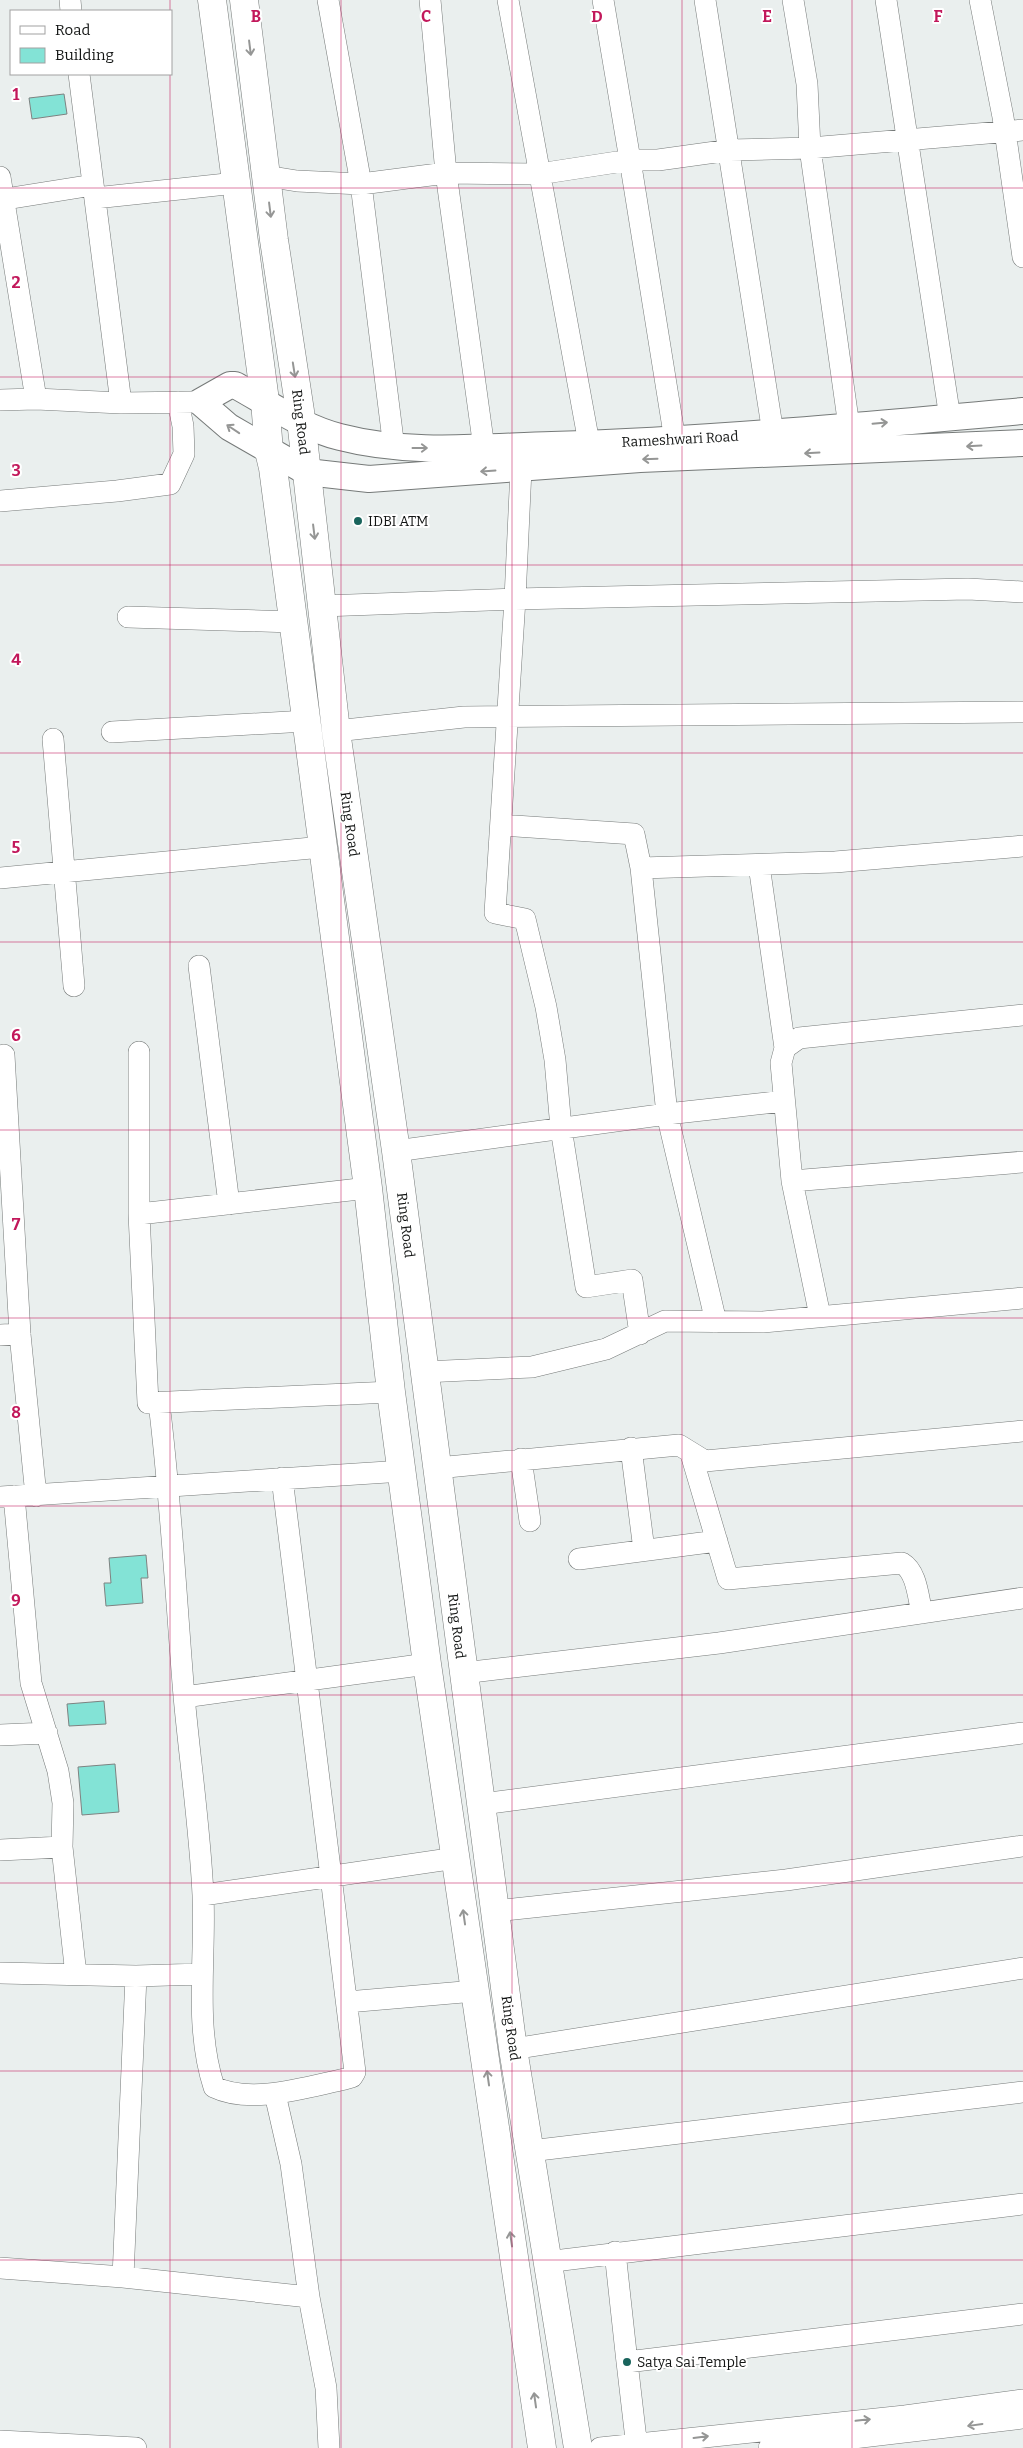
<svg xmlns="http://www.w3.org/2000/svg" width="1023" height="2448" viewBox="0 0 1023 2448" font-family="Bitter,serif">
<rect width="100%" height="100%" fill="#eaefee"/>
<path fill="#83e3d6" stroke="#7e8281" d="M64,94L67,114L32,119L29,98Z
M146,1555L148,1578H141L143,1603L106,1606L104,1583H111L109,1558Z
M104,1701L106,1724L69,1726L67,1704Z
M115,1764L119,1812L82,1815L78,1767Z"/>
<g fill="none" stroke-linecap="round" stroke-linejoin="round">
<defs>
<path id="minor" d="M70,0L71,11
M328,0L361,184L446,173L539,174L630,160L675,440
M430,0L446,173L484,448
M508,0L589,443L590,460
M603,0L630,160H658L730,150L810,148L1023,130
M705,0L773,433
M793,0L807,84L810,148L851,441
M886,0L950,418
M980,0L1003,117L1023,257
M79,74L121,403
M266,176L297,181L361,184L394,448
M0,177L36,399
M95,198L236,183
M0,200L93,185
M0,400L36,399L121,403L192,402
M521,469L515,599L495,913L525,919L546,1007L555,1060L561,1128L586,1287L632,1280L640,1334
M0,501L117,491L170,484L184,454L183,426L178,402
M322,606L515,599L968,589L1023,592
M128,617L293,622
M336,731L464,717L1023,712
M112,732L306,721
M53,739L74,986
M501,825L634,834L641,868
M759,865L785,1048
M0,878L322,847
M199,966L229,1204
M1023,1015L799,1038L785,1048L781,1063L792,1181L1023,1162
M139,1052V1214
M4,1055L20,1334L36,1496
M784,1101L667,1114L641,868L835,862L1023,846
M396,1151L667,1114L716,1322
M792,1181L820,1316
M368,1188L139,1214L148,1403L391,1392
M0,1335L20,1334
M424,1372L532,1367L606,1349L665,1321L763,1322L1023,1298
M159,1403C171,1500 176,1598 184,1696C190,1762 200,1829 203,1895C206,1958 194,2026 214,2087C251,2105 307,2087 345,2079L352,2077L355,2072L282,1478
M631,1448L644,1550
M691,1454L728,1579L902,1563C917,1572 918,1597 922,1613
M521,1459L530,1521
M437,1468L679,1445L705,1461L1023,1431
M14,1496L31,1683L58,1771L63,1803L62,1847
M0,1497L403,1471
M579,1559L717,1541
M463,1673L719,1643L1023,1598
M184,1697L427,1664
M0,1735L47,1733
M482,1804L1023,1733
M0,1850L62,1847L76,1975
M203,1895L456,1858
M495,1911L786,1880L1023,1846
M0,1973L136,1976L202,1974
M347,2002L475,1991
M513,2049L1023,1968
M275,2094L291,2164L309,2297
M530,2151L1023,2092
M615,2252L627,2362L1023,2314
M546,2262L1023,2204
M0,2268L123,2277L136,1976
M123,2277L309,2297L326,2388L329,2448
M627,2362L637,2448
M0,2441L136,2448
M600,2448L905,2416L1023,2400
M769,2448L1023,2418"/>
<path id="major" d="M1023,411C866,425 710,440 552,445C481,447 409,455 340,437C303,428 268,403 235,385H230L200,402L229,427L307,472L369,479L640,459L1023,443"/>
<path id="highway" d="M212,0L265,401L269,451L273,468L368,1188L391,1392L427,1664L542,2448
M244,0L274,240L300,411L336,731L396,1151L513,2049L578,2448"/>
</defs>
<use href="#minor" stroke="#767a79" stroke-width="22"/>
<use href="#major" stroke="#767a79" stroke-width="28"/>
<use href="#highway" stroke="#767a79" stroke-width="29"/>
<use href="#minor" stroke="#fff" stroke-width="21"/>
<use href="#major" stroke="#fff" stroke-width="26"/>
<use href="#highway" stroke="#fff" stroke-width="28"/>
</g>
<defs><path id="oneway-shaft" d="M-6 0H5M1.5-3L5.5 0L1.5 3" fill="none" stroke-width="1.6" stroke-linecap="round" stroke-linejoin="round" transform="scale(1.25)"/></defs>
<g stroke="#959695">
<use href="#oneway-shaft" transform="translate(250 48) rotate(83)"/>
<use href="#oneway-shaft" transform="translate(270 210) rotate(83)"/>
<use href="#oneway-shaft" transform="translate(294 370) rotate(81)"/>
<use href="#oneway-shaft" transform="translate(880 423) rotate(-5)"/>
<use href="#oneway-shaft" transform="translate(233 429) rotate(-146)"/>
<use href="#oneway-shaft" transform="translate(974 446) rotate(177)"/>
<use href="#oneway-shaft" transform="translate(420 448)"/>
<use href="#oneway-shaft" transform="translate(812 453) rotate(177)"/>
<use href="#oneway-shaft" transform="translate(650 459) rotate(178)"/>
<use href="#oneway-shaft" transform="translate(488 471) rotate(176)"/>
<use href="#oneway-shaft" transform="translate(314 532) rotate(83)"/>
<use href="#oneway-shaft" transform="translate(464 1917) rotate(-98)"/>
<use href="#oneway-shaft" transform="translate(488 2078) rotate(-98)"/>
<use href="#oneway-shaft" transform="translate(511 2239) rotate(-98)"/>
<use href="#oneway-shaft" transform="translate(535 2400) rotate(-98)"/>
<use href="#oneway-shaft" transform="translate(863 2420) rotate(-6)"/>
<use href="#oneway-shaft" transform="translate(975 2425) rotate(172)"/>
<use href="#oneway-shaft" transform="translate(701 2437) rotate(-7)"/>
</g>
<path fill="none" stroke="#c2185b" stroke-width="1" stroke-opacity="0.55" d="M170,0V11M341,0V2448M512,0V2448M682,0V2448M852,0V2448M170,74V2448M0,188H1023M0,377H1023M0,565H1023M0,753H1023M0,942H1023M0,1130H1023M0,1318H1023M0,1506H1023M0,1695H1023M0,1883H1023M0,2071H1023M0,2260H1023"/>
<g fill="#19645c" stroke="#fff" stroke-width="2">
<circle cx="358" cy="521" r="5"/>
<circle cx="627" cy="2362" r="5"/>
</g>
<g text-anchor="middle" stroke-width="4" stroke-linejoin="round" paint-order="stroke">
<g font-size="14" fill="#131514" stroke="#fff">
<text transform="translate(301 422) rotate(83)" y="5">Ring Road</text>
<text transform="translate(680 439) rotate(-3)" y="5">Rameshwari Road</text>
<text transform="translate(350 824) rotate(82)" y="5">Ring Road</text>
<text transform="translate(406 1225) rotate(83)" y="5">Ring Road</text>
<text transform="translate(457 1626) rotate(83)" y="5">Ring Road</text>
<text transform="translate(511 2028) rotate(82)" y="5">Ring Road</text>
</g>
<g font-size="14" fill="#131514" stroke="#fff" text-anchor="start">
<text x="368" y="526">IDBI ATM</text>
<text x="637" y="2367">Satya Sai Temple</text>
</g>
</g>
<g font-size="16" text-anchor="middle" font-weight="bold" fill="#c2185b" stroke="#fff" stroke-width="4" stroke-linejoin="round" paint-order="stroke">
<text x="256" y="22">B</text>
<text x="426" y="22">C</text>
<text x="597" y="22">D</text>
<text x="767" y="22">E</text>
<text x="938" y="22">F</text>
<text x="16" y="100">1</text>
<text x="16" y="288">2</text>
<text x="16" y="476">3</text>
<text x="16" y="665">4</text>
<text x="16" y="853">5</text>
<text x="16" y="1041">6</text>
<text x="16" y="1230">7</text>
<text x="16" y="1418">8</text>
<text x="16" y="1606">9</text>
</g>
<rect x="10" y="10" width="162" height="65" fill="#ffffff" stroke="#a1a1a1"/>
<rect x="20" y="26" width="25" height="8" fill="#ffffff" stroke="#a1a1a1"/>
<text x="55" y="35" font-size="15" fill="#131514">Road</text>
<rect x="20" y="48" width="25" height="15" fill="#83e3d6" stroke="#a1a1a1"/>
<text x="55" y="60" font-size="15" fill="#131514">Building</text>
</svg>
